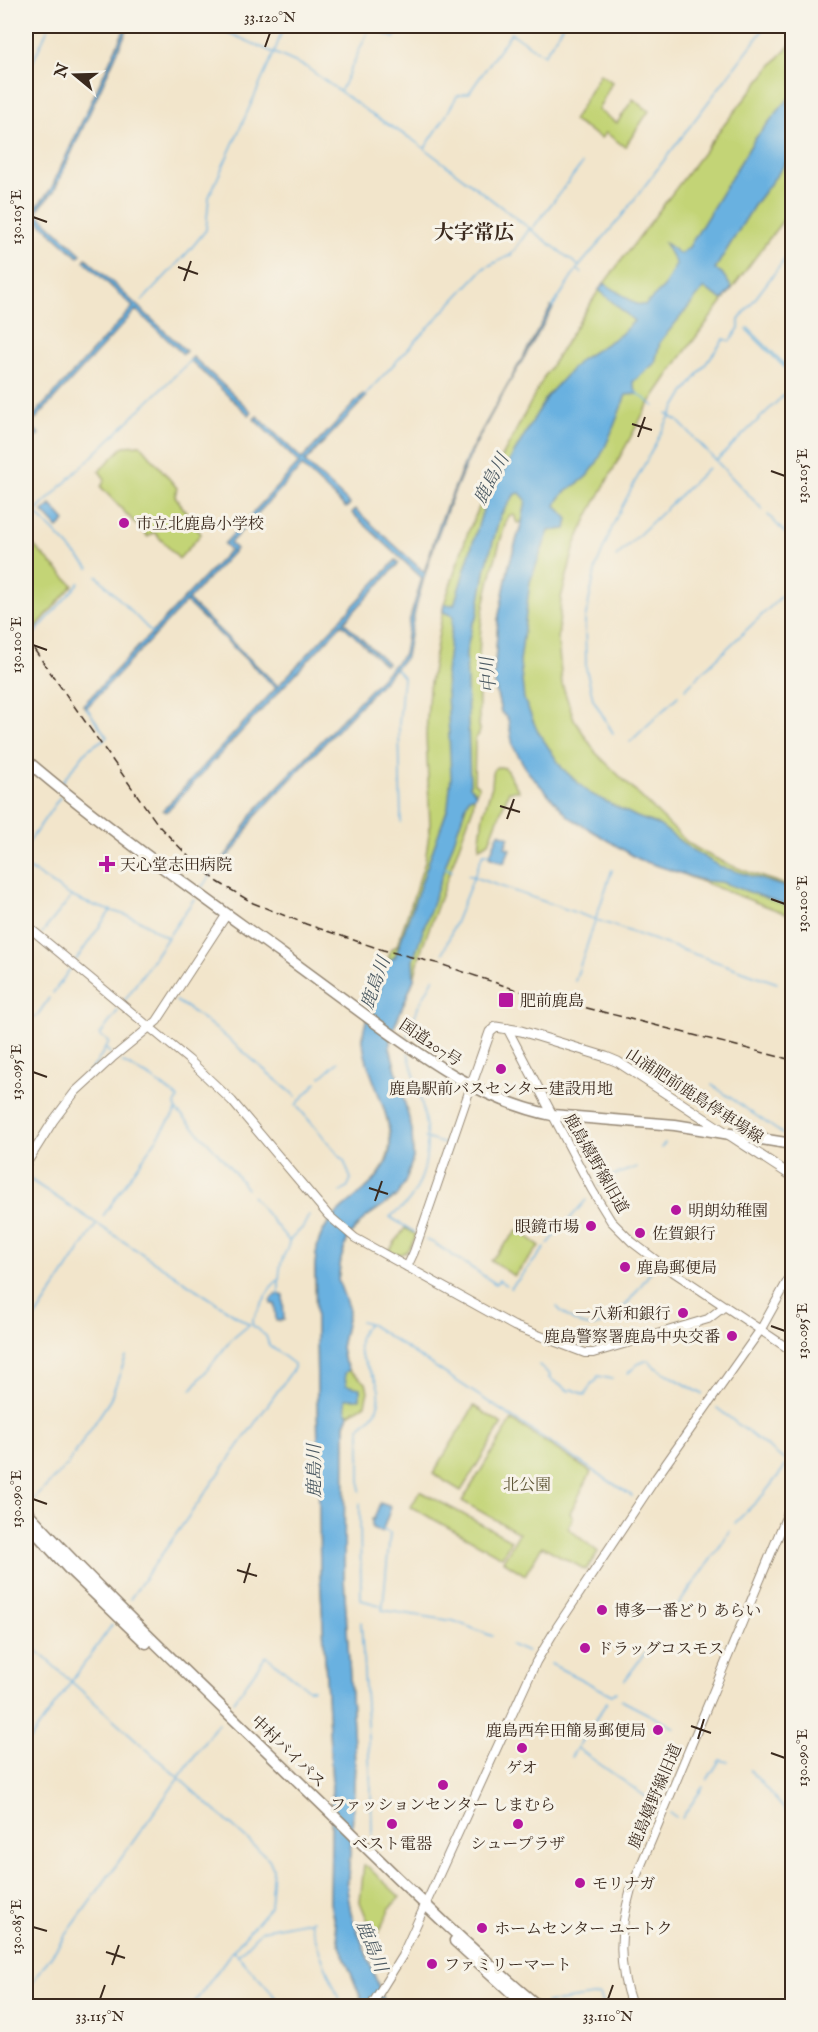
<svg xmlns="http://www.w3.org/2000/svg" width="818" height="2032" viewBox="0 0 818 2032" font-family="'IM FELL English','Noto Serif JP',serif">
<rect width="100%" height="100%" fill="#f7f3e8"/>
<filter id="ink" filterUnits="userSpaceOnUse"><feTurbulence type="fractalNoise" baseFrequency=".0167" numOctaves="2"/><feDisplacementMap in="SourceGraphic" scale="12" xChannelSelector="R" yChannelSelector="G"/><feConvolveMatrix kernelMatrix="1 2 1 2 8 2 1 2 1" color-interpolation-filters="sRGB"/></filter>
<filter id="wash" filterUnits="userSpaceOnUse"><feTurbulence type="fractalNoise" baseFrequency=".008" numOctaves="4" result="noise"/><feDisplacementMap in="SourceGraphic" scale="24" xChannelSelector="R" yChannelSelector="G"/><feGaussianBlur stdDeviation="1.35" result="paint"/><feColorMatrix in="noise" values="0 0 0 0 0 0 0 0 0 0 0 0 0 0 0 0 0 1.4 0 .05"/><feComposite in="paint" operator="in"/></filter>
<g filter="url(#wash)">
<rect width="100%" height="100%" fill="#f2e5cb"/>
<path fill="#c3d476" stroke="#7f7f4a" stroke-width="1.5" d="M792,43V109L687,260L488,502L462,603L452,810L376,1014L399,1160L333,1225L336,1860L360,1972L364,2006L339,1943L330,1903L332,1782L320,1572L315,1266C316,1254 317,1241 324,1230C341,1200 378,1191 388,1155C398,1120 365,1074 363,1040C362,1023 373,1009 379,993C384,979 387,963 391,949L397,946L425,862L430,826L426,735L429,689L444,604L468,532L500,461L544,377L599,290L724,125L771,66Z
M600,74L612,82L598,110L617,123L633,99L649,111L625,147L606,133L601,138L573,121Z
M792,133V208L679,360L647,407L588,516L575,545L561,598L558,641L562,684L574,719L596,753L688,843C720,864 756,875 792,887V893L717,871L567,794L513,705L537,517L604,426Z
M141,445L177,488L175,496L201,534L179,559L154,532L148,537L101,487L105,479L99,471L124,446Z
M545,471L501,712L494,680L498,620L509,565L522,522L517,523L514,515H510L507,519C497,551 487,584 482,618C477,657 479,696 479,734L475,739L474,783L479,786L474,797L473,807L421,951L414,979L390,1037V1048L412,1130L413,1158L406,1180L398,1195L365,1218L348,1237L341,1259L338,1281L349,1310L341,1347L343,1358L349,1370L366,1383L368,1391L365,1404L349,1414L345,1424L344,1578L355,1763L352,1831L347,1888L351,1914L386,2006L345,1919L333,1250L401,1178L381,1059L463,796L460,657L497,506Z
M26,538L73,585L31,633L26,625Z
M500,767L505,768L519,791H509L489,842L479,848L483,815L492,786L493,773L495,768Z
M684,875L719,878L792,901V916Z
M405,1228L416,1235C410,1249 405,1259 388,1252Z
M518,1230L540,1246L514,1276L491,1260Z
M474,1406L502,1424L461,1491L433,1474Z
M512,1420L591,1472L570,1513L573,1518L568,1528L598,1552L586,1570L542,1546L525,1575L503,1561L519,1533L462,1501Z
M420,1491L511,1540L502,1557L411,1507Z
M364,1865L368,1867L400,1897L390,1908L378,1934L374,1936L360,1902Z"/>
<path fill="#69b1e0" stroke="#526e7f" stroke-width="1.5" d="M126,26H129L54,191L36,212L81,254L78,257L33,216L26,224V217L30,213L26,209V203L34,210L51,189Z
M792,94V155L755,204L715,269L722,273L732,288L723,300L704,288L660,342L655,363L633,382L637,394L626,395C616,419 606,453 589,474C579,486 561,489 556,506L568,519L566,529L549,531L530,582L520,662L524,699L537,730L562,768L589,793L637,817L659,825L692,850L719,866L792,889V907L721,882L704,881L640,860L569,817L528,772L513,746L508,719L501,712L494,680L498,620L509,565L522,522L526,500L520,493L515,494L500,516L486,567L477,617L472,625L466,653L470,786L476,793L474,797H469L413,960L414,979L390,1037V1048L412,1130L413,1158L406,1180L398,1195L365,1218L348,1237L341,1259L338,1280L349,1310L341,1347L343,1359L349,1370L345,1373L346,1385L360,1388V1399H345L346,1411L349,1414L345,1424L344,1578L355,1763L352,1831L347,1888L351,1914L386,2006H364L339,1943L330,1903L332,1782L320,1572L315,1266C316,1254 317,1241 324,1230C341,1200 379,1190 389,1155C398,1119 364,1074 363,1040C362,1023 373,1008 379,993C383,983 385,972 387,962L395,957L448,807L451,777L446,673L453,616L443,612L444,604L454,605L485,503L547,396L580,360L620,335L634,321L599,290L604,283L636,304L645,305L664,287L676,264L664,242L680,254L689,247L754,140Z
M86,258L186,351L183,354L136,310L30,425L39,434L36,437L26,427V424L133,307L84,261Z
M551,307L553,308C525,357 494,405 470,456C441,519 417,588 406,657L254,818L238,845L217,869L216,868L235,843L253,813L404,654L409,622L422,578L352,513L355,509L424,572L439,525L468,455Z
M193,357L252,412L249,415L190,360Z
M363,394L366,397L305,462L350,504L346,508L302,466L230,543L236,549L188,600L278,686L396,560L399,563L344,622L387,663L385,665L342,624L166,812L163,810L276,688L186,602L86,708L83,705L230,550L224,544L299,463L254,419L257,416L302,459Z
M51,505L65,521L58,528L43,512Z
M499,833L509,837L505,847L510,849L504,863L489,857Z
M276,1295H283L284,1320L276,1321L275,1304H271V1299Z
M380,1503L391,1507L382,1532L372,1528V1519H374Z"/>
<g fill="none" stroke-linecap="round" stroke-linejoin="round">
<path stroke="#69b1e0" stroke-width="1.5" d="M213,26L306,67L374,116L413,140L579,266
M26,77L49,26
M341,90L370,27L394,38L402,26
M425,148L444,119L457,96L469,93L511,33L544,55L563,26
M532,229L582,164
M578,270L582,273
M142,301L188,252L206,230L209,197L274,53L284,26
M552,308L577,269L621,217L766,26
M748,328L792,372
M747,330L792,375
M636,392L654,406
M364,396L484,268L511,255L530,228
M667,414L678,421L763,510
M26,447L35,437
M716,461L792,387
M768,515L792,540
M616,557L708,468
M89,568L35,512L192,359
M97,576L153,634
M33,635L79,583
M396,669L403,677L399,725L401,822
M685,689L792,586
M613,733L593,699L586,668L585,620L596,567L616,518L670,416L682,396L724,339L730,341L739,328V320L792,250
M630,742L678,696
M62,782L87,750L107,737L86,707
M26,846L60,797
M444,867L452,871
M26,868C43,875 56,888 73,897C94,908 118,911 139,920C148,924 159,935 167,937
M468,875L777,983
M202,887L216,868
M42,933L71,897
M443,953L483,854H490
M76,960L111,910
M575,981L612,870
M786,986L792,989
M53,993L70,969
M125,1000L194,899
M176,1001C220,1027 256,1065 296,1096
M26,1028L32,1017L37,1016L49,998
M407,1037L418,1007L434,978
M106,1049L110,1053
M408,1053C421,1101 443,1157 408,1202C403,1208 396,1212 390,1217L414,1232
M122,1062L151,1078L178,1098L175,1105L177,1111C202,1135 226,1160 247,1189
M321,1077L338,1062
M317,1082L296,1105L344,1161L351,1179L347,1188L341,1192
M76,1085L96,1064L109,1042L100,1035L119,1009
M712,1085L784,1135
M702,1096L707,1091
M425,1138L445,1144
M661,1148L665,1143
M26,1152L53,1110
M26,1177L250,1325
M599,1186L606,1178L637,1167
M252,1196L289,1241C289,1249 284,1253 282,1260C278,1272 279,1284 279,1297
M103,1216L176,1111
M290,1240L303,1227L309,1215
M426,1240L434,1243L496,1284L499,1280L506,1285
M548,1244L586,1200
M511,1288L545,1248
M557,1307C601,1354 626,1304 653,1269
M26,1318L32,1323
M252,1321L271,1287L279,1279
M361,1321L368,1323L632,1496
M26,1332L96,1225
M539,1365L550,1375L549,1378L569,1391L572,1389L585,1395L592,1383L595,1382L598,1376L612,1379
M627,1374L638,1364L648,1360L653,1366L702,1394
M191,1390L231,1340L249,1325
M717,1408L788,1463L763,1495L735,1523
M360,1491V1427C364,1423 370,1419 374,1414C377,1410 378,1405 379,1401C384,1368 340,1358 368,1323
M32,1501L67,1465L110,1400L126,1357
M360,1504L361,1600L383,1606L382,1610L454,1621L492,1636
M381,1529L390,1533L383,1605
M130,1599L294,1368V1364L269,1345L266,1336L253,1326L252,1322
M672,1614L723,1542L729,1531
M361,1622L371,1790L372,1835
M26,1641L269,1859L273,1868L270,1907L233,1950L192,2006
M511,1645L527,1652
M551,1664L612,1695L616,1692
M625,1680L651,1645
M621,1700L675,1728
M234,1701L266,1656L308,1689H313
M26,1745L112,1625
M577,1748L659,1806
M571,1757L607,1702
M750,1770L792,1818
M707,1780L720,1760L728,1762
M670,1813L676,1817
M682,1818L703,1787
M310,1921L320,1953L340,2001L334,2006
M233,1950L284,2006
M238,1955L262,1930L313,1920
M26,1991L218,1723
M547,2003L599,1995L603,2006"/>
</g>
</g>
<g filter="url(#ink)">
<g fill="none" stroke-linecap="round" stroke-linejoin="round">
<defs>
<path id="tertiary" d="M26,925L189,1060L232,1101L328,1215L355,1238L514,1326L585,1353H593L708,1319L725,1306
M507,1028L592,1190L611,1221L632,1242L657,1261L792,1351
M26,1164L53,1121L75,1092L112,1058L157,1021L227,914
M407,1267L414,1252L471,1086
M371,2006L402,1956L536,1662L557,1627L656,1478L761,1329L792,1273
M632,2006C617,1964 619,1932 631,1889L792,1503"/>
<path id="secondary" d="M471,1086L490,1032L496,1027L521,1031L606,1057L618,1062L792,1176"/>
<path id="trunk" d="M26,760C107,829 195,891 282,954C312,976 343,999 373,1021C428,1061 484,1101 552,1115L675,1125L792,1144
M26,1511C114,1606 210,1695 303,1786C380,1860 456,1938 538,2006
M26,1522L68,1568L146,1643
M455,1941L526,2006"/>
</defs>
<use href="#tertiary" stroke="#968874" stroke-width="10"/>
<use href="#secondary" stroke="#968874" stroke-width="11"/>
<use href="#trunk" stroke="#968874" stroke-width="13"/>
<use href="#tertiary" stroke="#fff" stroke-width="8"/>
<use href="#secondary" stroke="#fff" stroke-width="9"/>
<use href="#trunk" stroke="#fff" stroke-width="10"/>
<path stroke="#3b2a1e" stroke-width="1.5" stroke-dasharray="9 4.5" stroke-linecap="butt" d="M26,638L159,826L190,858L218,882L253,903L306,924L383,950L440,964L520,991L792,1060"/>
</g>
</g>
<path fill="none" stroke="#3b2a1e" stroke-width="2" d="M265,47L270,33M33,217L47,222M178,267L198,274M184,281L191,261M632,424L652,430M638,437L645,417M771,471L785,476M33,645L47,650M500,806L520,812M507,819L514,799M771,899L785,904M33,1072L47,1077M369,1188L388,1194M375,1201L382,1181M771,1326L785,1331M33,1499L47,1504M237,1570L257,1576M244,1583L250,1563M691,1726L711,1733M698,1739L704,1719M771,1753L785,1758M33,1927L47,1931M106,1952L125,1958M112,1965L119,1945M100,1999L105,1985M608,1999L613,1985"/>
<g fill="#b5179e" stroke="#f7f3e8" stroke-width="2">
<circle cx="124" cy="523" r="6"/>
<path d="M104 855h6v6h6v6h-6v6h-6v-6h-6v-6h6z"/>
<rect x="498" y="992" width="16" height="16" rx="3"/>
<circle cx="501" cy="1069" r="6"/>
<circle cx="676" cy="1210" r="6"/>
<circle cx="591" cy="1226" r="6"/>
<circle cx="640" cy="1233" r="6"/>
<circle cx="625" cy="1267" r="6"/>
<circle cx="683" cy="1313" r="6"/>
<circle cx="732" cy="1336" r="6"/>
<circle cx="602" cy="1610" r="6"/>
<circle cx="585" cy="1648" r="6"/>
<circle cx="658" cy="1730" r="6"/>
<circle cx="522" cy="1748" r="6"/>
<circle cx="443" cy="1785" r="6"/>
<circle cx="392" cy="1824" r="6"/>
<circle cx="518" cy="1824" r="6"/>
<circle cx="580" cy="1883" r="6"/>
<circle cx="482" cy="1928" r="6"/>
<circle cx="432" cy="1964" r="6"/>
</g>
<g text-anchor="middle" stroke-width="6" stroke-linejoin="round" paint-order="stroke">
<g font-size="16" fill="#3b2a1e" stroke="#f7f3e8" text-anchor="start">
<text x="136" y="529">市立北鹿島小学校</text>
<text x="120" y="870">天心堂志田病院</text>
<text x="520" y="1006">肥前鹿島</text>
<text x="501" y="1094" text-anchor="middle">鹿島駅前バスセンター建設用地</text>
<text x="688" y="1216">明朗幼稚園</text>
<text x="579" y="1232" text-anchor="end">眼鏡市場</text>
<text x="652" y="1239">佐賀銀行</text>
<text x="637" y="1273">鹿島郵便局</text>
<text x="671" y="1319" text-anchor="end">一八新和銀行</text>
<text x="720" y="1342" text-anchor="end">鹿島警察署鹿島中央交番</text>
<text x="614" y="1616">博多一番どり あらい</text>
<text x="597" y="1654">ドラッグコスモス</text>
<text x="646" y="1736" text-anchor="end">鹿島西牟田簡易郵便局</text>
<text x="522" y="1773" text-anchor="middle">ゲオ</text>
<text x="443" y="1810" text-anchor="middle">ファッションセンター しまむら</text>
<text x="392" y="1849" text-anchor="middle">ベスト電器</text>
<text x="518" y="1849" text-anchor="middle">シュープラザ</text>
<text x="592" y="1889">モリナガ</text>
<text x="494" y="1934">ホームセンター ユートク</text>
<text x="444" y="1970">ファミリーマート</text>
</g>
<g font-size="16" fill="#3b2a1e" stroke="#f7f3e8">
<text transform="translate(431 1042) rotate(34)" y="6">国道207号</text>
<text transform="translate(695 1095) rotate(33)" y="6">山浦肥前鹿島停車場線</text>
<text transform="translate(597 1163) rotate(60)" y="6">鹿島嬉野線旧道</text>
<text transform="translate(289 1751) rotate(44)" y="6">中村バイパス</text>
<text transform="translate(654 1796) rotate(-67)" y="6">鹿島嬉野線旧道</text>
</g>
<g font-size="16" fill="#5d5434" stroke="#f7f3e8">
<text x="527" y="1490">北公園</text>
</g>
<g font-size="18" font-style="italic" fill="#4b5962" stroke="#f7f3e8">
<text transform="translate(491 479) rotate(-62)" y="6">鹿島川</text>
<text transform="translate(488 675) rotate(-94)" y="6">中川</text>
<text transform="translate(375 983) rotate(-70)" y="6">鹿島川</text>
<text transform="translate(314 1471) rotate(-90)" y="6">鹿島川</text>
<text transform="translate(372 1946) rotate(68)" y="6">鹿島川</text>
</g>
<g font-size="20" font-weight="bold" fill="#3b2a1e" stroke="#f7f3e8">
<text x="474" y="239">大字常広</text>
</g>
</g>
<rect width="818" height="2032" fill="none" stroke="#f7f3e8" stroke-width="66"/>
<g transform="translate(75 75) rotate(289)" stroke="#f7f3e8" stroke-width="4.5" paint-order="stroke">
<path d="M0-4.5L10 22L0 15L-10 22Z" fill="#3b2a1e"/>
<text y="-9" font-size="16" font-weight="bold" text-anchor="middle" fill="#3b2a1e">N</text>
</g>
<rect x="33" y="33" width="752" height="1966" fill="none" stroke="#3b2a1e" stroke-width="2"/>
<g font-size="15" text-anchor="middle" fill="#3b2a1e">
<text x="270" y="22">33.120°N</text>
<text transform="translate(16 217) rotate(-90)" y="5">130.105°E</text>
<text transform="translate(802 476) rotate(-90)" y="5">130.105°E</text>
<text transform="translate(16 645) rotate(-90)" y="5">130.100°E</text>
<text transform="translate(802 904) rotate(-90)" y="5">130.100°E</text>
<text transform="translate(16 1072) rotate(-90)" y="5">130.095°E</text>
<text transform="translate(802 1331) rotate(-90)" y="5">130.095°E</text>
<text transform="translate(16 1499) rotate(-90)" y="5">130.090°E</text>
<text transform="translate(802 1758) rotate(-90)" y="5">130.090°E</text>
<text transform="translate(16 1927) rotate(-90)" y="5">130.085°E</text>
<text x="100" y="2021">33.115°N</text>
<text x="608" y="2021">33.110°N</text>
</g>
</svg>
